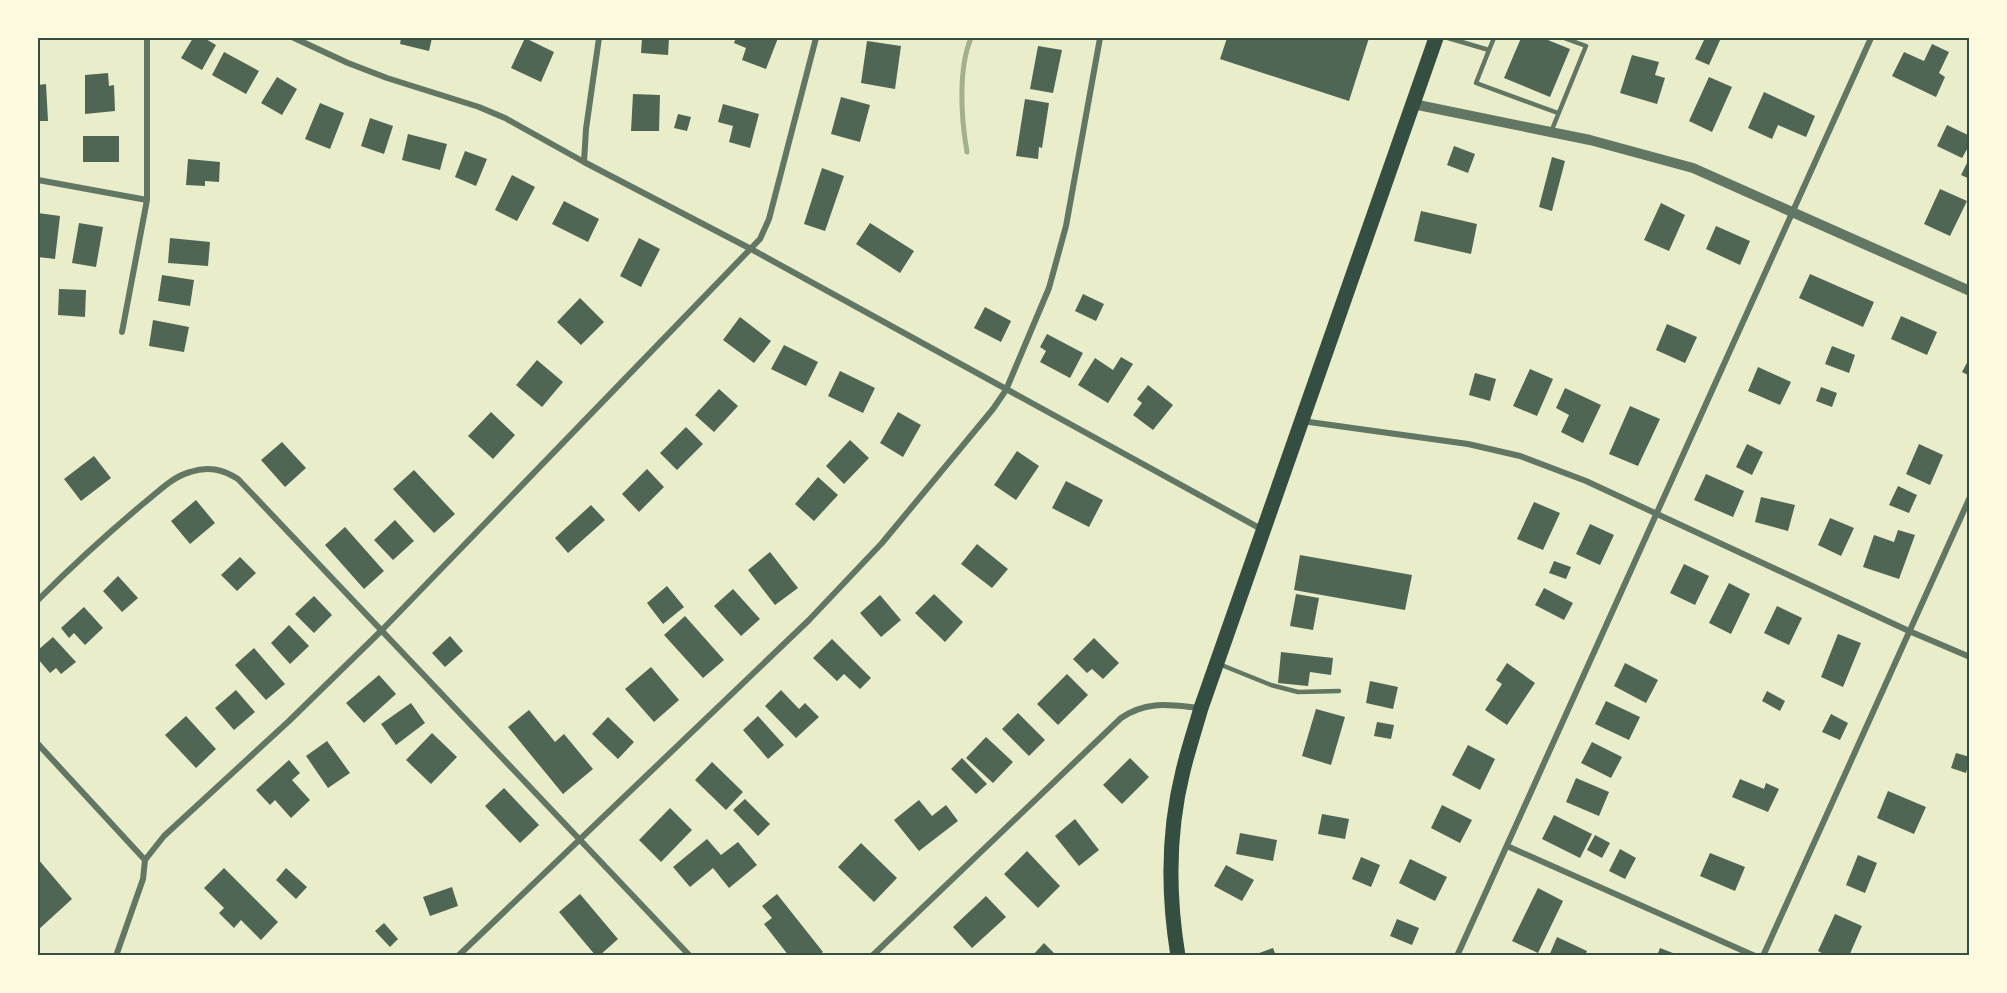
<svg xmlns="http://www.w3.org/2000/svg" width="2007" height="993" viewBox="0 0 2007 993" font-family="'Sofia Sans Condensed',sans-serif">
<rect width="100%" height="100%" fill="#e9edc9"/>
<g fill="none" stroke-linecap="round" stroke-linejoin="round">
<path stroke="#a3b18a" stroke-width="5" d="M967,152C961,118 958,69 971,38"/>
</g>
<path fill="#4f6655" d="M193,38H204L216,45L202,70L181,58Z
M401,38H432L429,51L400,44Z
M525,38L554,52L541,82L511,68Z
M642,38H669L668,55L641,53Z
M736,38H778L766,69L742,60L746,48L734,43Z
M1227,38H1369L1349,101L1220,59Z
M1521,38H1543L1570,49L1550,97L1504,78Z
M1705,38H1721L1709,65L1695,59Z
M867,41L901,46L895,89L861,83Z
M1932,44L1949,52L1939,73L1945,77L1936,97L1892,76L1904,52L1924,61Z
M1038,46L1062,50L1053,93L1030,89Z
M224,52L259,71L246,94L212,75Z
M1632,55L1659,62L1655,75L1665,78L1657,104L1620,93Z
M108,73L109,86L114,85L115,111L85,114V75Z
M277,77L297,89L282,115L261,103Z
M1709,77L1732,87L1712,132L1689,121Z
M46,84L48,121H38V85Z
M1764,92L1815,116L1806,137L1778,125L1772,139L1748,128Z
M633,94L660,95L659,131H631Z
M841,97L870,105L860,142L831,134Z
M1025,99L1049,103L1042,148L1039,147L1038,159L1016,156Z
M320,103L344,113L330,149L305,139Z
M723,104L759,114L750,148L729,142L733,126L718,122Z
M678,114L691,117L687,131L674,128Z
M370,118L393,126L384,154L361,146Z
M1947,125L1970,136V144L1962,158L1937,146Z
M408,134L447,144L440,170L402,160Z
M83,136H119V162H83Z
M1454,146L1475,154L1468,173L1447,165Z
M465,151L487,159L476,186L455,177Z
M1552,157L1565,161L1552,211L1539,207Z
M1970,157V179L1961,175Z
M188,159L220,162L219,182L205,181V186L186,185Z
M822,168L844,176L825,231L804,224Z
M512,175L535,187L517,221L495,210Z
M1940,189L1967,201L1950,236L1924,224Z
M564,201L599,219L588,242L552,224Z
M1661,203L1685,215L1669,251L1644,240Z
M1421,211L1477,224L1471,254L1414,241Z
M38,213L60,216L55,259L38,257Z
M79,223L103,227L96,267L72,263Z
M870,223L914,251L900,273L856,244Z
M1716,226L1750,241L1740,265L1706,249Z
M170,238L210,242L208,266L168,263Z
M639,238L660,249L641,287L620,276Z
M1810,274L1874,302L1863,327L1799,298Z
M162,275L194,280L190,306L158,301Z
M59,289L86,290L85,317L58,315Z
M1083,294L1104,304L1096,321L1075,311Z
M580,298L604,322L581,345L557,322Z
M985,307L1011,321L1001,342L974,328Z
M1901,316L1937,332L1927,355L1891,339Z
M740,317L771,341L754,363L723,340Z
M153,320L189,327L184,352L149,346Z
M1667,324L1697,337L1685,363L1656,350Z
M1047,334L1083,353L1070,378L1040,362L1046,351L1040,347Z
M784,345L818,362L806,386L771,369Z
M1832,346L1855,355L1849,373L1825,364Z
M1121,357L1133,364L1108,403L1078,385L1095,358L1113,370Z
M1970,357V376L1962,372Z
M537,360L563,382L542,407L516,385Z
M1758,367L1791,382L1780,405L1748,391Z
M1530,369L1553,379L1537,416L1513,406Z
M840,371L875,388L863,413L828,396Z
M1475,373L1496,379L1490,401L1469,395Z
M1148,385L1173,405L1153,430L1133,415L1142,403L1137,399Z
M1821,387L1837,393L1832,407L1816,401Z
M1565,388L1601,405L1583,443L1561,432L1569,415L1556,408Z
M719,389L738,406L714,432L695,415Z
M1630,406L1660,419L1638,466L1609,454Z
M491,412L515,435L493,459L468,436Z
M898,412L921,425L903,457L880,443Z
M686,427L703,444L677,470L660,453Z
M850,440L869,458L844,484L826,466Z
M282,442L306,468L285,487L261,460Z
M1747,444L1763,452L1752,475L1736,467Z
M1919,444L1943,455L1930,485L1906,474Z
M1017,451L1039,466L1016,500L994,485Z
M94,456L111,478L81,501L64,479Z
M647,469L664,487L639,512L622,494Z
M414,470L455,514L434,533L393,489Z
M1706,474L1744,491L1733,517L1694,500Z
M818,477L838,495L814,521L795,504Z
M1066,481L1103,500L1089,527L1052,508Z
M1898,486L1917,495L1909,513L1889,505Z
M1761,497L1795,505L1788,531L1755,522Z
M196,500L215,523L190,544L171,521Z
M1534,502L1560,513L1543,550L1517,539Z
M591,505L605,520L568,553L555,538Z
M1830,518L1854,528L1841,556L1818,545Z
M395,520L414,541L393,560L374,540Z
M1590,524L1614,535L1600,565L1576,554Z
M345,527L384,571L364,589L325,545Z
M1898,530L1915,535L1899,579L1863,567L1874,535L1894,542Z
M977,544L1008,569L992,588L961,564Z
M770,552L798,588L775,605L748,570Z
M1300,555L1412,575L1405,610L1294,590Z
M240,557L256,573L237,591L221,575Z
M1554,561L1571,567L1566,579L1549,573Z
M1684,564L1709,576L1695,605L1670,593Z
M118,576L138,598L122,612L103,591Z
M1729,583L1750,594L1731,634L1709,623Z
M667,586L684,607L663,624L647,603Z
M1544,588L1573,603L1564,620L1535,605Z
M733,589L760,619L741,636L714,606Z
M934,594L963,622L945,642L915,613Z
M1296,594L1319,598L1313,630L1290,626Z
M880,595L901,620L881,637L860,613Z
M314,596L332,615L314,633L295,614Z
M1777,606L1802,618L1789,645L1764,633Z
M84,607L103,628L85,645L74,633L69,638L61,628Z
M685,616L724,660L703,678L664,635Z
M289,625L309,646L290,664L271,643Z
M1838,634L1861,643L1843,687L1821,677Z
M450,636L463,651L445,667L432,653Z
M53,637L76,662L61,674L56,668L50,673L38,659V650Z
M1094,638L1119,663L1103,679L1092,669L1087,673L1073,659Z
M832,639L871,678L860,689L844,674L837,681L813,658Z
M254,648L285,684L266,700L235,665Z
M1281,652L1333,658L1331,675L1310,672L1308,686L1278,683Z
M1507,663L1535,683L1507,725L1485,710L1502,684L1496,680Z
M1625,663L1658,680L1646,703L1614,686Z
M651,667L679,700L654,722L625,689Z
M1067,674L1088,695L1058,725L1037,704Z
M379,675L396,694L364,723L346,703Z
M1370,681L1398,687L1393,709L1366,703Z
M236,690L255,712L234,730L215,708Z
M781,690L799,709L805,703L819,717L796,738L765,706Z
M1767,691L1785,701L1780,711L1762,701Z
M1606,701L1640,717L1629,740L1595,724Z
M411,703L425,723L396,745L381,724Z
M1316,709L1345,717L1331,765L1302,756Z
M529,710L555,742L564,734L593,769L563,794L508,727Z
M1018,713L1045,740L1029,756L1002,729Z
M1831,714L1848,723L1840,740L1822,732Z
M186,716L216,749L196,768L165,735Z
M758,716L784,745L768,759L743,730Z
M608,717L634,742L618,759L592,734Z
M1377,722L1394,725L1391,739L1374,736Z
M432,733L457,757L431,784L406,760Z
M986,737L1013,762L993,783L966,758Z
M327,741L350,773L328,788L306,756Z
M1592,742L1622,757L1611,778L1581,763Z
M1468,745L1495,759L1480,790L1452,775Z
M1956,753L1970,757L1966,773L1951,768Z
M962,758L987,784L976,794L951,769Z
M1130,758L1149,777L1122,804L1103,785Z
M289,760L300,773L292,780L310,800L291,818L275,800L270,805L256,790Z
M712,762L743,792L726,810L695,780Z
M1576,778L1609,792L1599,816L1566,802Z
M1740,779L1764,789L1766,783L1779,789L1768,812L1732,797Z
M504,788L539,825L520,843L485,806Z
M1888,791L1926,807L1914,834L1877,818Z
M745,799L770,824L758,836L733,810Z
M919,800L932,816L946,805L958,821L919,851L894,820Z
M1442,805L1472,820L1460,843L1431,828Z
M670,808L692,830L661,862L639,840Z
M1322,814L1349,819L1345,839L1318,834Z
M1554,815L1592,834L1580,858L1542,839Z
M1075,819L1099,850L1079,866L1055,836Z
M1240,833L1277,840L1273,861L1236,854Z
M1595,835L1610,843L1602,858L1587,850Z
M707,839L721,855L738,842L757,865L729,888L713,868L690,887L673,867Z
M861,843L897,878L874,902L838,867Z
M1620,849L1636,858L1625,879L1609,871Z
M1027,851L1060,886L1038,908L1004,874Z
M1710,853L1745,867L1735,891L1700,876Z
M1858,855L1877,863L1865,893L1846,885Z
M1361,857L1380,865L1371,887L1352,879Z
M38,859L72,899L38,930Z
M1410,859L1447,877L1435,901L1399,883Z
M1226,865L1254,880L1242,901L1214,886Z
M224,868L278,922L261,940L241,920L234,928L219,913L224,908L204,888Z
M286,868L307,887L296,899L276,880Z
M452,887L458,906L430,916L423,897Z
M1538,888L1563,901L1538,953L1512,941Z
M580,894L618,939L599,956H596L559,912Z
M777,894L823,952L818,956H789L764,924L772,918L762,906Z
M986,896L1006,917L972,948L953,927Z
M1835,914L1862,926L1849,956H1827L1818,951Z
M1397,919L1419,928L1412,945L1390,936Z
M384,923L398,939L390,947L375,931Z
M1557,937L1587,951L1585,956H1549Z
M1044,943L1057,956H1032Z
M1273,948L1276,956H1254V955Z
M1660,948L1678,955V956H1657Z"/>
<g fill="none" stroke-linecap="round" stroke-linejoin="round">
<path stroke="#617663" stroke-width="4.5" d="M1448,38L1489,50L1476,83L1558,113
M1489,50L1494,38
M1551,132L1586,46L1564,38
M1219,664L1271,685L1298,692L1339,691"/>
<path stroke="#617663" stroke-width="6" d="M294,38L348,63L387,78L479,107L505,118L584,162L751,249L1263,530
M584,162L586,129L599,38
M38,180L147,200
M122,332L147,200V38
M1302,421L1468,444L1520,456L1586,481L1909,631L1970,657
M38,600C72,566 107,534 144,503C158,492 172,477 190,472C208,466 222,469 238,479L690,956
M38,744L145,860
M1507,846L1755,956
M116,956L143,879L145,860L164,836L289,721L381,631L760,239L769,219L816,38
M458,956L809,620L882,543L993,409L1006,390L1049,288L1066,226L1100,38
M872,956L1121,718C1147,700 1170,705 1199,708
M1457,956L1871,38
M1763,956L1970,497"/>
<path stroke="#617663" stroke-width="10" d="M1413,104L1590,140L1693,168L1970,291"/>
<path stroke="#344e41" stroke-width="15" d="M1178,956C1168,895 1168,831 1183,771C1188,750 1195,729 1201,708L1436,38"/>
</g>
<rect width="2007" height="993" fill="none" stroke="#fefae0" stroke-width="78"/>
<rect x="39" y="39" width="1929" height="915" fill="none" stroke="#344e41" stroke-width="2"/>
</svg>
